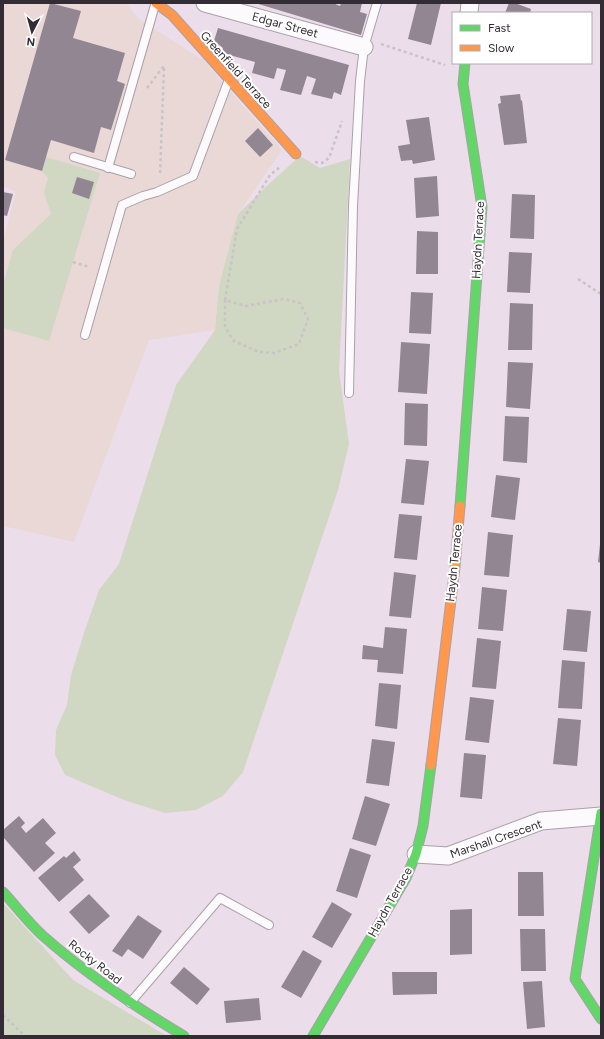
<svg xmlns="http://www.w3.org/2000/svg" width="604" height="1039" viewBox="0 0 604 1039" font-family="Figtree,sans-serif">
<rect width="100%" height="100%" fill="#ebdeea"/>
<path fill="#e9d8d6" d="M3,3H126L139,19L203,60L282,150L238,214L219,286L215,330L149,340L74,542L3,526V241L16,192L3,186Z"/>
<path fill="#d0d7c2" d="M300,156L320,168L350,159L339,371L349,444L338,490L243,772L223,796L196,810L165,813L124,800L65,775L55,755L56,730L67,705L71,675L84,633L99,590L119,564L176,385L215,330L219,286L238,214L270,183Z
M46,157L100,173L49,341L3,328V285L13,250L51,214L44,192L48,178L42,171Z
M3,903L73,980L167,1036H3Z"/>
<path fill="#938693" d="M50,3L81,11L73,38L125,53L117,81L125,84L111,130L101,127L94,153L51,140L42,171L5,160Z
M255,3H333L340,6L341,3H362L360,12L367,14L361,35Z
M417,3H441L431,45L408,39Z
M509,3H515L531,9L530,13H505Z
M218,28L349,65L341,95L334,92L332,99L311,94L316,79L307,76L301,95L280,90L286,70L277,68L274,79L252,73L255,62L222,53L223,48L214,41Z
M520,94L521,101L522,100L527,143L504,145L498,104L501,103L500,96Z
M429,117L435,160L413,164L412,160L401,161L398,146L410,144L406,120Z
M258,128L273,145L260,157L245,141Z
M437,176L439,216L416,218L414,178Z
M77,177L94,182L89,199L72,193Z
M3,192L13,194L7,216L3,215Z
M512,194L535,195L534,239L510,238Z
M417,231L438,232V274H416Z
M509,252L532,253L530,293L507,292Z
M411,292L433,293L431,334L409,333Z
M510,303L533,304L532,350H508Z
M401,342L430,344L427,394L398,392Z
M508,362L533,363L530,409L506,407Z
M405,403L428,404L427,446L404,445Z
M505,416L529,417L527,463L503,461Z
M406,459L429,461L424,505L401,503Z
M496,475L520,478L515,520L491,517Z
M399,514L422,516L417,560L394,558Z
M488,532L513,535L509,577L484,575Z
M600,544H601V563L598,562Z
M394,572L416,575L411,618L389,616Z
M482,587L507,590L503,631L478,629Z
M567,609L591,611L587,652L563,650Z
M385,627L407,629L403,674L377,672L378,660L362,659L363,645L383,648Z
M477,638L501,641L496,689L472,687Z
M562,660L585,662L582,709L558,708Z
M379,683L401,685L397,729L375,726Z
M470,697L494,700L489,743L465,740Z
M558,718L581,720L577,766L553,764Z
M372,739L395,742L389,786L366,783Z
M464,753L486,755L482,799L460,797Z
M365,796L390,804L376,846L352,839Z
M19,816L25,823L21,827L26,833L43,818L56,833L45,843L55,853L34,872L3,837V830Z
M350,848L371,855L357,898L336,891Z
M74,851L81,860L73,867L84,880L59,902L38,878L64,856L66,858Z
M518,872H543L544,916H518Z
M89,894L110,916L89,934L69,912Z
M332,902L352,914L332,948L312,937Z
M472,909V954L450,955V910Z
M138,915L162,931L143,959L128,949L122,957L112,951Z
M520,929H545L546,971H521Z
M303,950L322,961L301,998L281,987Z
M184,967L210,989L197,1005L170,983Z
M392,972H437V994L393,995Z
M542,981L545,1027L527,1029L523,982Z
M259,998L261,1020L226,1023L224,1001Z"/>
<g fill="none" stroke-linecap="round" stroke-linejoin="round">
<defs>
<path id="lane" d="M74,157L131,174
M108,168L155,5
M85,335L122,205L143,196L157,192L193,176L228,82
M349,393L353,206L360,81L364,47L377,3
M130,1003L220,898L269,925"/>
<path id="street" d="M205,3L364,47
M469,13L470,3
M416,854L448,856L541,821L601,816"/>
<path id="fast" d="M460,506L482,207L463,84L465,63
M601,813L575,979L601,1019
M3,892C16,906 28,922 42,935C86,974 134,1006 184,1036
M313,1036L406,878L416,854L423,826L431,765"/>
<path id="slow" d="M156,3L172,15L296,154
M431,765L455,567L460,506"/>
</defs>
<use href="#lane" stroke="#aaa0a9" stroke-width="10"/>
<use href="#street" stroke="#aaa0a9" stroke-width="19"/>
<use href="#fast" stroke="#aaa0a9" stroke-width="11"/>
<use href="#slow" stroke="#aaa0a9" stroke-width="11"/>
<path stroke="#c8c3c7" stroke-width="2.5" stroke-dasharray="3 3" stroke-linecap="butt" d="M381,44L445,65
M147,88L164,66L160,176
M315,162L322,163L329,158L342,121
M73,262L89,267
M578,279L601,294
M225,300V327L234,341L259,352L274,353L299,344L308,319L300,303L284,299L246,306L225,300L237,229L270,175L280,167
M3,1015L25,1036"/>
<use href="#lane" stroke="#fcfafc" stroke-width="8"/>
<use href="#street" stroke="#fcfafc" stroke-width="17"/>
<use href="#fast" stroke="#63d668" stroke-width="9"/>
<use href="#slow" stroke="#ff974d" stroke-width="9"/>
</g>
<g text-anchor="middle" stroke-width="4" stroke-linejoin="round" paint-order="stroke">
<g font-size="12" fill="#342c34" stroke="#fff">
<text transform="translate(285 25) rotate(15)" y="4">Edgar Street</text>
<text transform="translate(236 70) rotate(48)" y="4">Greenfield Terrace</text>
<text transform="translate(478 240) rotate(-87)" y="4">Haydn Terrace</text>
<text transform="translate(454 563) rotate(-84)" y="4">Haydn Terrace</text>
<text transform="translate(496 839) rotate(-19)" y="4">Marshall Crescent</text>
<text transform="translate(390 902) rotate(-61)" y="4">Haydn Terrace</text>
<text transform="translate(95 962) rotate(38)" y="4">Rocky Road</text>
</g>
</g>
<rect width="604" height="1039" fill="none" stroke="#342c34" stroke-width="8"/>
<rect x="452" y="12" width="140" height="52" fill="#ffffff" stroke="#aeabae"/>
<rect x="460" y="25" width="20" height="6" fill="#63d668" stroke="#aeabae"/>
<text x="488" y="32" font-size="12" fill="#342c34">Fast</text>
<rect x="460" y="45" width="20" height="6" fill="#ff974d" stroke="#aeabae"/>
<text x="488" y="52" font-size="12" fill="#342c34">Slow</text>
<g transform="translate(32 32) rotate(186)" stroke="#ffffff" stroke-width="3" paint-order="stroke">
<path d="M0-3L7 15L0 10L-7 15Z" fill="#342c34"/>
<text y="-6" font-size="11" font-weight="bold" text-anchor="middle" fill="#342c34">N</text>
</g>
</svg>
